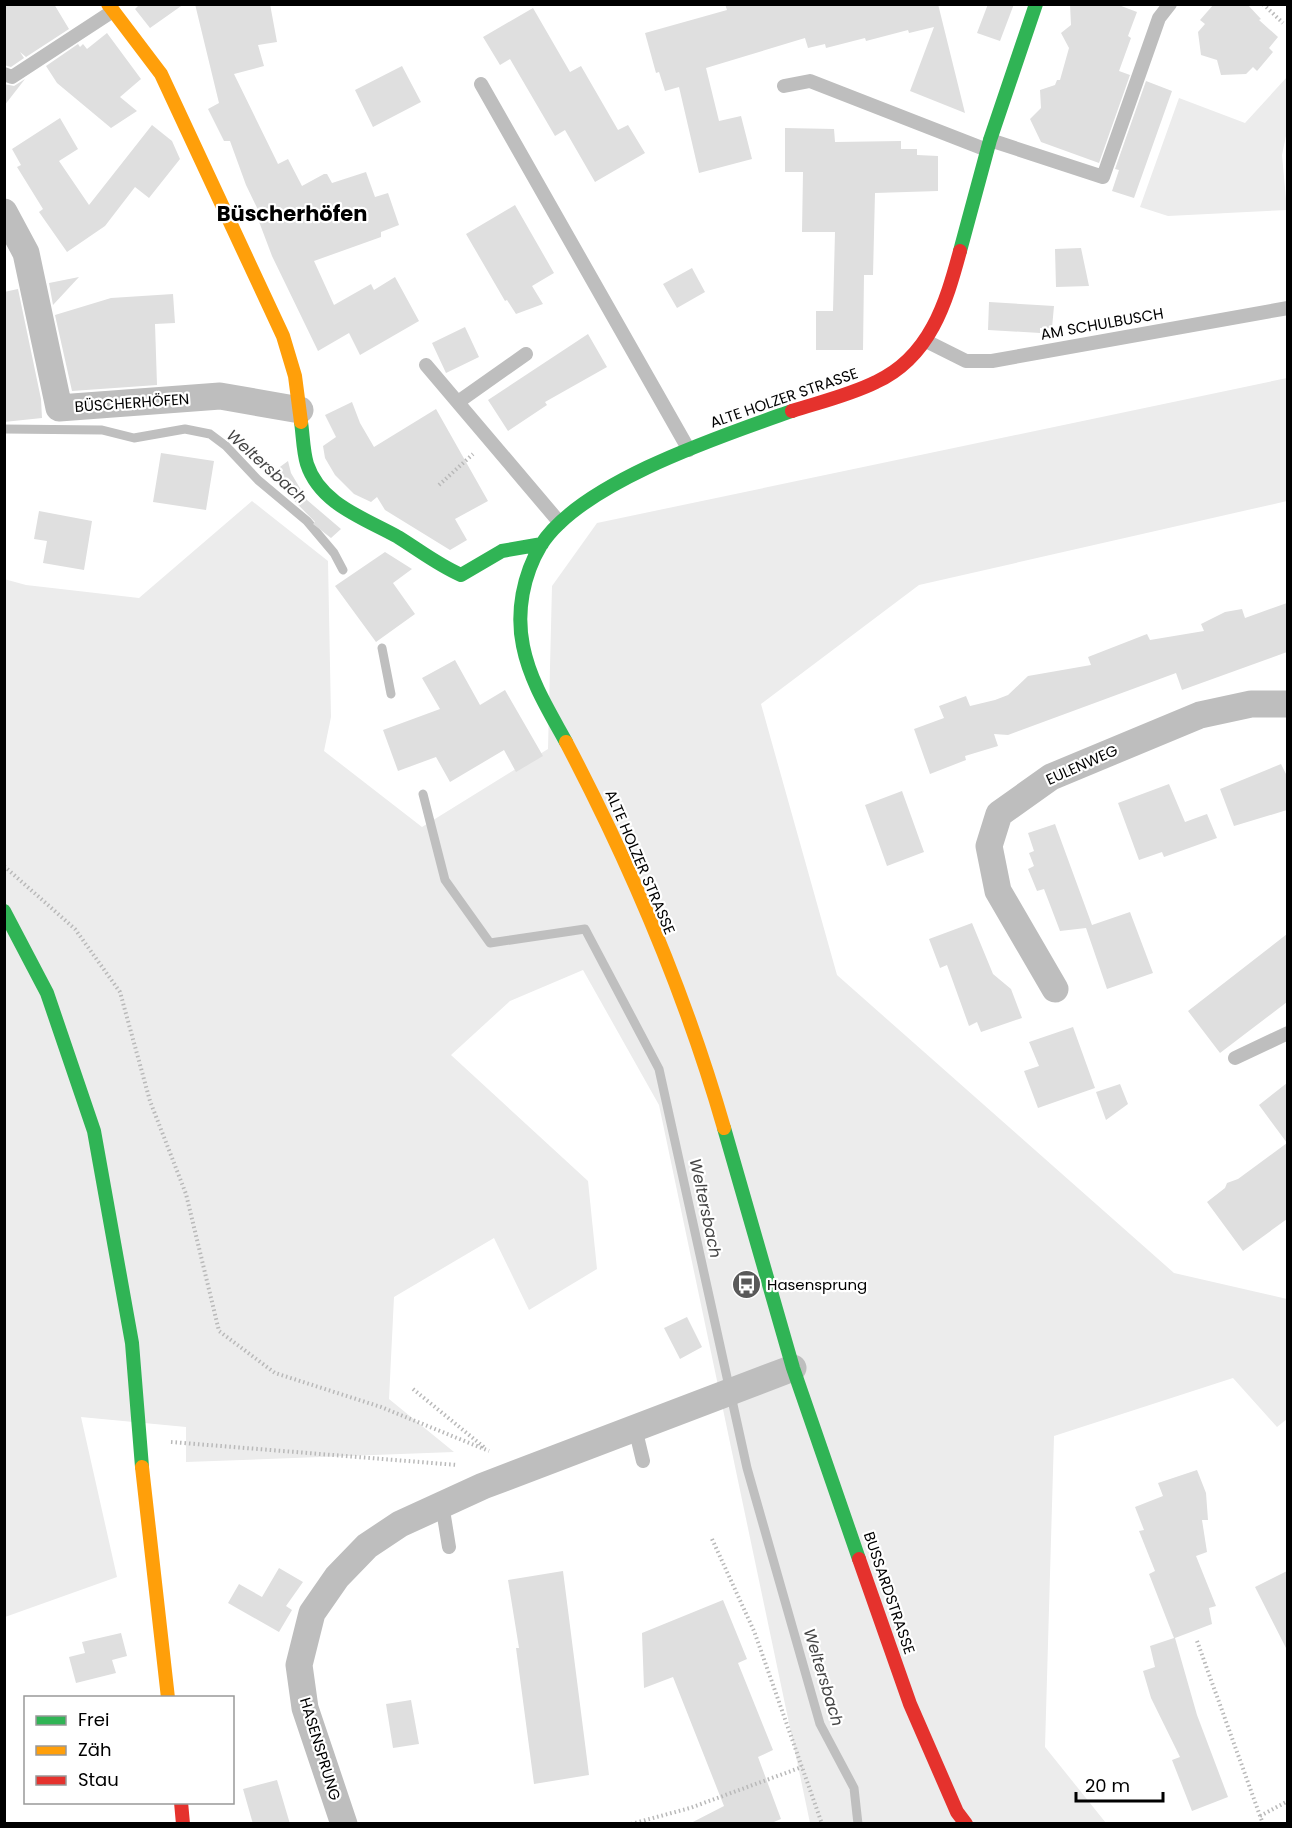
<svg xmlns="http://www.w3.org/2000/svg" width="1292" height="1828" viewBox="0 0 1292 1828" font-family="Poppins,sans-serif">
<rect width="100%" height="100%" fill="#fff"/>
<path fill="#ececec" d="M1287,77V131L1282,155L1287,210L1168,216L1140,207L1179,98L1245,123Z
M1287,378V501L919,585L761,704L837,975L1174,1273L1287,1299V1419L1277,1427L1233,1378L1054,1436L1045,1747L1106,1823H810L659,1105L583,970L510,1001L451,1055L588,1181L597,1269L529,1310L494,1238L394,1297L389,1399L454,1452L186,1462V1427L81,1417L117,1577L5,1617L4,579L26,585L139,598L252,501L328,561L331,717L324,751L422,827L548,749L552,586L597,523Z"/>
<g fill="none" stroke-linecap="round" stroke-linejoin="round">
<path stroke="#bfbfbf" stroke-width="9" d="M4,429L102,430L134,438L185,429L210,434L226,446L258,480L307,521L334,553L343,570
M382,648L391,694
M423,794L445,880L490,943L585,929L659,1069L747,1468L820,1724L854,1788L858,1824"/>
</g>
<path fill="#dfdfdf" d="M4,4H54L69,29L26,57L20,52L24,58L11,67L4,65Z
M140,4H184L150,28L135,9Z
M195,4H270L277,42L258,45L264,66L234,74L278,164L288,159L302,186L324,174H327L332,183L366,172L375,197L388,193L399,225L381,232V237L314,261L334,305L371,284L374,290L395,277L419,321L360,355L349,333L318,351L272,256L255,211L261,216L246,185L230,141H224L208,109L219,103Z
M725,4H938L965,113L910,91L934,27L909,33L908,30L866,41L865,38L826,48L825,44L808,48L805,38L706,68L719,121L741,116L752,159L699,173L679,87L665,91L659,72L656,73L645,33L727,10Z
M988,4H1014L1000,41L977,33Z
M1070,4H1116L1137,12L1128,36L1131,38L1119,71L1130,75L1099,163L1041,142L1030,119L1041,108L1040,90L1055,85L1057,80H1060L1069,48L1061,33L1071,25Z
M1214,4H1247L1261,19L1259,20L1278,37L1269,48L1273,52L1257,71L1253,67L1246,74L1221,75L1217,60L1201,55L1198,32L1205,24L1200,20Z
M533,8L570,72L581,66L618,130L628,125L645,153L595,182L565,130L555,136L510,59L500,65L483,37Z
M107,33L141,79L120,97L137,111L111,128L57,83L46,66L78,44L80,47L83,44L87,49Z
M402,66L421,102L373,127L355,90Z
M25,79L4,106V84L14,86Z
M1146,81L1172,91L1134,198L1112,191L1119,170L1115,169Z
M60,118L78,149L59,161L89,205L152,125L172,141L180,159L149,198L135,187L105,226L67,252L39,212L43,209L17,167L21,165L12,149Z
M785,128L834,129L835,142L901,141V149H917V155L938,156V191L875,193L873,275H864L863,350H816V311H833L835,232H802L803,172H785Z
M515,205L554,273L532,286L543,304L516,314L507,300L505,301L466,234Z
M1081,248L1089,286L1056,287L1055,249Z
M692,268L705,292L677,308L663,284Z
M79,277L53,305L49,283Z
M18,289L41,399L42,418L4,422V292Z
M173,294L175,323L155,324L157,385L72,391L55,315L111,298Z
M989,302L1054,306L1052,328H1040V333L988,330Z
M465,327L479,357L446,373L432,343Z
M588,334L607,367L545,402L547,405L508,431L488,400Z
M352,402L360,423L374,447L436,409L488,501L455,519L467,540L450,550L385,510L377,497L371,502L354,494L335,475L325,458L323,446L336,437L325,415Z
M161,453L214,461L206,510L153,502Z
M288,461L291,473L307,500L341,529L331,538L313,524L315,522L269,475Z
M39,511L92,521L84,570L43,563L47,541L34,539Z
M385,552L412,569L393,583L415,614L376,642L335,586Z
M1287,603V652L1182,690L1176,673L1008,735L994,734L998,746L965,756L966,760L930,774L914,729L944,718L939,706L966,696L970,706L995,700L1008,695L1028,676L1091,665L1088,657L1147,634L1150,640L1204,631L1201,624L1225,612L1242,609L1245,618Z
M455,660L480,705L505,690L543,756L516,772L504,750L450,782L436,757L398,771L383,730L440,709L422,678Z
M1281,764L1287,776V810L1234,826L1220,789Z
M1169,784L1185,822L1207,814L1217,838L1164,857L1162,852L1139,860L1118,803Z
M902,791L924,852L887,866L865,805Z
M1055,824L1092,925L1130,912L1153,973L1107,989L1086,928L1060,931L1044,889L1037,891L1028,869L1034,866L1029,853L1034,851L1028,833Z
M972,923L993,974L1011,989L1022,1018L981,1032L977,1022L969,1026L947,965L940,968L929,939Z
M1287,934V1002L1220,1053L1188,1011Z
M1073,1027L1095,1088L1038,1108L1024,1071L1039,1066L1029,1042Z
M1287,1083V1143L1259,1105Z
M1120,1084L1128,1104L1106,1120L1096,1092Z
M1287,1143V1219L1243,1251L1207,1202L1225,1188L1227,1183L1238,1179Z
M687,1317L702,1347L680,1359L664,1328Z
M1197,1470L1206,1493L1208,1520H1202L1207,1552L1196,1556L1216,1606L1209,1608L1212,1624L1175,1638L1197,1715L1228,1797L1192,1811L1172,1760L1180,1757L1151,1698L1143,1671L1155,1667L1150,1646L1174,1638L1149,1574L1155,1571L1139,1531L1144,1530L1135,1507L1163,1496L1158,1483Z
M279,1568L303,1582L286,1606L292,1610L279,1632L228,1603L239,1584L262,1597Z
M563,1571L589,1775L534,1784L516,1648H519L508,1580Z
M1287,1571V1650L1255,1587Z
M723,1600L747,1659L738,1663L773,1750L758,1757L781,1819L769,1824H689L724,1806L673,1677L644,1688L642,1633Z
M121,1633L127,1656L112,1660L116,1673L76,1683L69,1657L85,1653L82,1642Z
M411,1700L419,1744L393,1748L386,1704Z
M277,1780L290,1824H253L243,1789Z"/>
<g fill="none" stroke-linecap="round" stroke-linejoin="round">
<path stroke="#b9b9b9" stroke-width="4" stroke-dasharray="1.5 3" stroke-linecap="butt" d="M1263,4L1283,23
M439,485L473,454
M4,866L75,929L120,992L150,1101L186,1194L219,1331L275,1373L381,1407L489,1451
M413,1389L485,1448
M171,1442L457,1465
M712,1539L754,1631L822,1824
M1197,1641L1263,1824
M1260,1816L1288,1801
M631,1824L690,1808L802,1767"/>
<path stroke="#bebebe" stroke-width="14" d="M4,74L12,77L113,11
M481,84L689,450
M784,86L810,81L987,150
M990,140L1103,177L1159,18L1170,4
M926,341L966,361H992L1288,308
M426,365L560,523
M458,402L526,354
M1235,1058L1288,1033
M635,1428L643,1461
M442,1504L449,1547"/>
<path stroke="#bebebe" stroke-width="27" d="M4,212L26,253L59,408L220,396L300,410
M1055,989L998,891L989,846L999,814L1051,777L1200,715L1251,704H1288
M344,1824L305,1708L299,1665L312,1613L337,1577L367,1546L400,1524L483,1486L793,1368"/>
<path stroke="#30b455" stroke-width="14" d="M960,251L990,140L1036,4
M301,422C303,435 303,451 307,464C320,504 364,518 398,537C419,550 438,565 461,575L502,551L542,544
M566,742C549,711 530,681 523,646C516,612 523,575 541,545C581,482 724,435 792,411
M4,911L47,993L94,1131L132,1343L142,1467
M724,1128L793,1368L859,1559"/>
<path stroke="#ff9f0a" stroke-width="14" d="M108,4L161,74L283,336L295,376L301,422
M566,742C630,864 686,996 724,1128
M142,1467L168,1698"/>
<path stroke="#e5322d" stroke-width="14" d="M792,411C820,402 850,395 876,382C930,357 946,303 960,251
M859,1559L910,1704L957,1812L966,1824
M181,1802L183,1824"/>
</g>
<defs>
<symbol id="bus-disc" viewBox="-11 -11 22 22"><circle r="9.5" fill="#595959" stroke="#fff"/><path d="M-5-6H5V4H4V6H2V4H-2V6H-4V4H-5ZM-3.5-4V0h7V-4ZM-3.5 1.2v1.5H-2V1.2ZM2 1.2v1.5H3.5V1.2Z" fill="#fff"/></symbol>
</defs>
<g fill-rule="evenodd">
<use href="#bus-disc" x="730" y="1268" width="33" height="33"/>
</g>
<g text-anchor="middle" stroke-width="4.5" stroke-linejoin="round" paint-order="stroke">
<g font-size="15" fill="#000" stroke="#fff">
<text transform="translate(1102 324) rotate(-10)" y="5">AM SCHULBUSCH</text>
<text transform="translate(784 398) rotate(-19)" y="5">ALTE HOLZER STRASSE</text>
<text transform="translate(132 403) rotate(-4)" y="5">BÜSCHERHÖFEN</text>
<text transform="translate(1082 765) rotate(-24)" y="5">EULENWEG</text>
<text transform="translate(640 862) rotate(67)" y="5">ALTE HOLZER STRASSE</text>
<text transform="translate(889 1593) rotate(71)" y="5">BUSSARDSTRASSE</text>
<text transform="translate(320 1749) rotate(73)" y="5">HASENSPRUNG</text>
</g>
<g font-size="15" fill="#000" stroke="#fff" text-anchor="start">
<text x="767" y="1290">Hasensprung</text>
</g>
<g font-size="16" font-style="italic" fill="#444" stroke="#fff">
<text transform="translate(267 466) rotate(42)" y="6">Weltersbach</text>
<text transform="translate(706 1208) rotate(78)" y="6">Weltersbach</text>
<text transform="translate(824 1677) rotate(73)" y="6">Weltersbach</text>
</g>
<g font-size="21" font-weight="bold" fill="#000" stroke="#fff">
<text x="292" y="221">Büscherhöfen</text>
</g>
</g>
<rect width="1292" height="1828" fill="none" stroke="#000000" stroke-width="12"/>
<rect x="24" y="1696" width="210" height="108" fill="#ffffff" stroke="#999999" stroke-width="1.5"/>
<rect x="36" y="1716" width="30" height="9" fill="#30b455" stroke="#999999" stroke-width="1.5"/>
<text x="78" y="1726" font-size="18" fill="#000000">Frei</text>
<rect x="36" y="1746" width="30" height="9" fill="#ff9f0a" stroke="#999999" stroke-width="1.5"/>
<text x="78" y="1756" font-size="18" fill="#000000">Zäh</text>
<rect x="36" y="1776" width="30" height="9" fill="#e5322d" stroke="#999999" stroke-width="1.5"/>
<text x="78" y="1786" font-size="18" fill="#000000">Stau</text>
<path d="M1076 1792v9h87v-9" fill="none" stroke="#000000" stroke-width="3"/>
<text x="1085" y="1792" font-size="18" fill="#000000" stroke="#ffffff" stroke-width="4.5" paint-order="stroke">20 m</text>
</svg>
